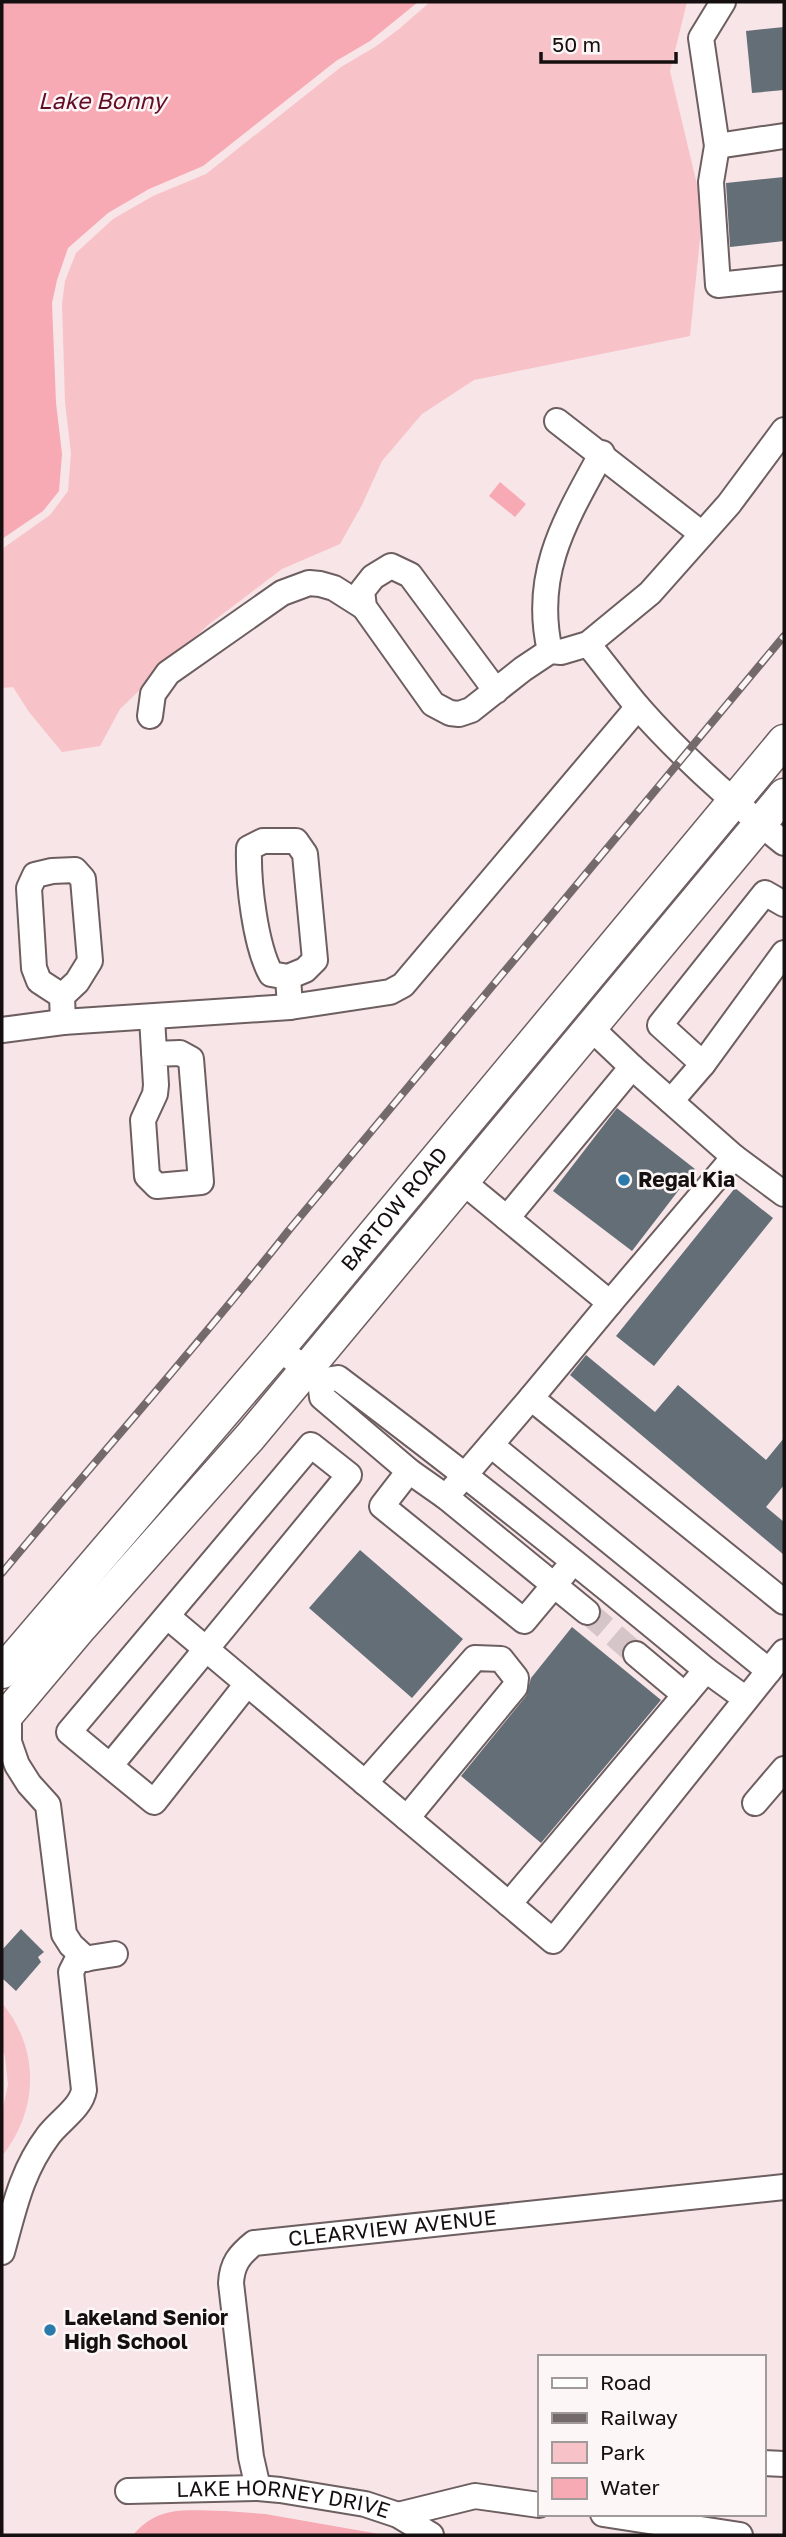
<svg xmlns="http://www.w3.org/2000/svg" width="786" height="2537" viewBox="0 0 786 2537" font-family="'Golos Text',sans-serif">
<rect width="100%" height="100%" fill="#f7e5e8"/>
<path fill="#f8c2c9" d="M430,2H687L670,71L703,210L690,336L474,380L422,414L382,461L362,505L340,544L282,569L208,625L120,709L100,746L62,752L29,712L13,687L2,688V549L50,515L68,491L71,453L65,402L62,304L65,281L76,253L113,219L153,196L206,174L341,67L375,47L399,29Z
M2,2003C40,2049 39,2110 2,2156V2112L8,2085L5,2057L2,2047Z"/>
<path fill="#f7a9b4" d="M2,2H418L370,41L336,61L203,166L149,189L108,213L68,248L57,280L52,303L56,403L62,454L59,491L43,511L2,539Z
M500,482L526,504L515,517L489,496Z
M225,2511L265,2514L385,2535H133C160,2504 187,2511 225,2511Z"/>
<path fill="#636e77" d="M784,27V90L752,93L746,31Z
M784,177V241L730,247L726,183Z
M617,1108L695,1169L632,1251L553,1191Z
M735,1188L773,1218L654,1366L616,1336Z
M586,1355L655,1412L678,1385L766,1460L784,1438V1485L766,1507L784,1522V1555L570,1375Z
M360,1550L463,1639L412,1698L309,1608Z
M572,1627L661,1700L541,1843L461,1776L526,1696L531,1678Z
M21,1929L44,1952L38,1957L41,1962L16,1991L2,1978V1950Z"/>
<g fill="none" stroke-linecap="round" stroke-linejoin="round">
<path stroke="#d5c5c8" stroke-width="24" stroke-dasharray="24 12" stroke-linecap="butt" d="M587,1612L636,1654"/>
<defs>
<g id="minor">
<path d="M723,2L701,38L717,146L711,182L718,285L784,278"/>
<path d="M717,146L784,136"/>
<path d="M557,421L702,534"/>
<path d="M588,644C605,665 621,687 638,707C682,757 733,802 784,843"/>
<path d="M550,651C532,573 566,519 602,453"/>
<path d="M496,691L410,575L391,566L373,577L362,591L364,607L433,704L450,713L459,714L471,710L523,669L550,651L561,652L588,644L650,593L729,504L784,430"/>
<path d="M150,716L153,694L168,673L282,593L309,583L320,584L334,588L364,607"/>
<path d="M288,977L305,970L315,960L305,854L296,841H263L249,848C248,882 255,945 271,974L288,977L290,1007"/>
<path d="M62,996L77,982L90,961L83,879L75,870L52,871L35,875L29,888L34,968L39,981L62,996L63,1022"/>
<path d="M152,1018L156,1085L155,1094L143,1120L147,1176L157,1186L201,1182L191,1059L180,1053L154,1054"/>
<path d="M2,1030L63,1022L290,1007L390,992L403,985L638,707"/>
<path d="M703,1064L784,953"/>
<path d="M671,1101L703,1064L660,1025L765,893L784,904"/>
<path d="M734,1157L784,1194"/>
<path d="M463,1182L610,1303L531,1398"/>
<path d="M507,1218L632,1067L591,1028"/>
<path d="M610,1303L734,1157L632,1067"/>
<path d="M279,1348L320,1381L322,1397L409,1471L446,1497L587,1612"/>
<path d="M320,1381L338,1378C463,1472 586,1570 706,1670L509,1904"/>
<path d="M491,1445L769,1671"/>
<path d="M409,1471L382,1506L524,1621L565,1572"/>
<path d="M446,1497L531,1398L784,1602"/>
<path d="M168,1617L553,1941L784,1652"/>
<path d="M636,1654L685,1695"/>
<path d="M706,1670L746,1699"/>
<path d="M9,1712V1742L17,1765L29,1784L48,1805L64,1934L71,1945L86,1959"/>
<path d="M110,1766L69,1732L311,1445L349,1475L110,1766L154,1802L247,1684"/>
<path d="M365,1783L475,1658L501,1659L516,1678L515,1687L407,1818"/>
<path d="M755,1803L784,1769"/>
<path d="M2,2252C14,2209 21,2172 48,2136C59,2121 81,2108 84,2090L71,1972L77,1960L115,1954"/>
<path d="M763,2463L784,2464"/>
<path id="s1" d="M258,2488L251,2457L231,2283C232,2264 239,2255 254,2243L784,2187"/>
<path id="s2" d="M128,2491L258,2488L280,2490L365,2504L398,2515L431,2535"/>
<path d="M603,2514L740,2535"/>
<path d="M398,2515L475,2496L539,2505"/>
</g>
<g id="major">
<path id="s3" d="M2,1672L279,1348L784,741"/>
<path d="M2,1721L81,1627L250,1437L784,795"/>
</g>
</defs>
<use href="#minor" stroke="#6d5e60" stroke-width="28"/>
<use href="#major" stroke="#6d5e60" stroke-width="35"/>
<use href="#minor" stroke="#fff" stroke-width="24"/>
<use href="#major" stroke="#fff" stroke-width="32"/>
<defs>
<path id="rail" d="M2,1573C97,1458 197,1347 289,1230L784,636"/>
</defs>
<use href="#rail" stroke="#756a6b" stroke-width="8"/>
<use href="#rail" stroke="#fdf6f6" stroke-width="5" stroke-dasharray="16" stroke-linecap="butt"/>
</g>
<g fill="#2a7bac" stroke="#fdf6f6" stroke-width="2.5">
<circle cx="624" cy="1180" r="7"/>
<circle cx="50" cy="2330" r="7"/>
</g>
<g text-anchor="middle" stroke-width="5" stroke-linejoin="round" paint-order="stroke">
<g font-size="21" font-weight="bold" fill="#150f10" stroke="#fdf6f6" text-anchor="start">
<text x="638" y="1187">Regal Kia</text>
<text x="64" y="2325">Lakeland Senior<tspan x="64" dy="24">High School</tspan></text>
</g>
<g font-size="21" fill="#150f10" stroke="#fdf6f6">
<text dy="7" stroke="none"><textPath href="#s3" startOffset="607">BARTOW ROAD</textPath></text>
<text dy="7" stroke="none"><textPath href="#s1" startOffset="394">CLEARVIEW AVENUE</textPath></text>
<text dy="7" stroke="none"><textPath href="#s2" startOffset="156">LAKE HORNEY DRIVE</textPath></text>
</g>
<g font-size="23" font-style="italic" fill="#630e28" stroke="#fdf6f6">
<text x="102" y="109">Lake Bonny</text>
</g>
</g>
<rect width="786" height="2537" fill="none" stroke="#150f10" stroke-width="7"/>
<rect x="538" y="2355" width="228" height="161" fill="#fdf6f6" stroke="#a09a9a" stroke-width="2"/>
<rect x="552" y="2378" width="35" height="10" fill="#ffffff" stroke="#a09a9a" stroke-width="2"/>
<text x="600" y="2390" font-size="21" fill="#150f10">Road</text>
<rect x="552" y="2413" width="35" height="10" fill="#756a6b" stroke="#a09a9a" stroke-width="2"/>
<text x="600" y="2425" font-size="21" fill="#150f10">Railway</text>
<rect x="552" y="2442" width="35" height="21" fill="#f8c2c9" stroke="#a09a9a" stroke-width="2"/>
<text x="600" y="2460" font-size="21" fill="#150f10">Park</text>
<rect x="552" y="2478" width="35" height="21" fill="#f7a9b4" stroke="#a09a9a" stroke-width="2"/>
<text x="600" y="2495" font-size="21" fill="#150f10">Water</text>
<path d="M541 52v10h135v-10" fill="none" stroke="#150f10" stroke-width="3.5"/>
<text x="552" y="52" font-size="21" fill="#150f10" stroke="#fdf6f6" stroke-width="5" paint-order="stroke">50 m</text>
</svg>
